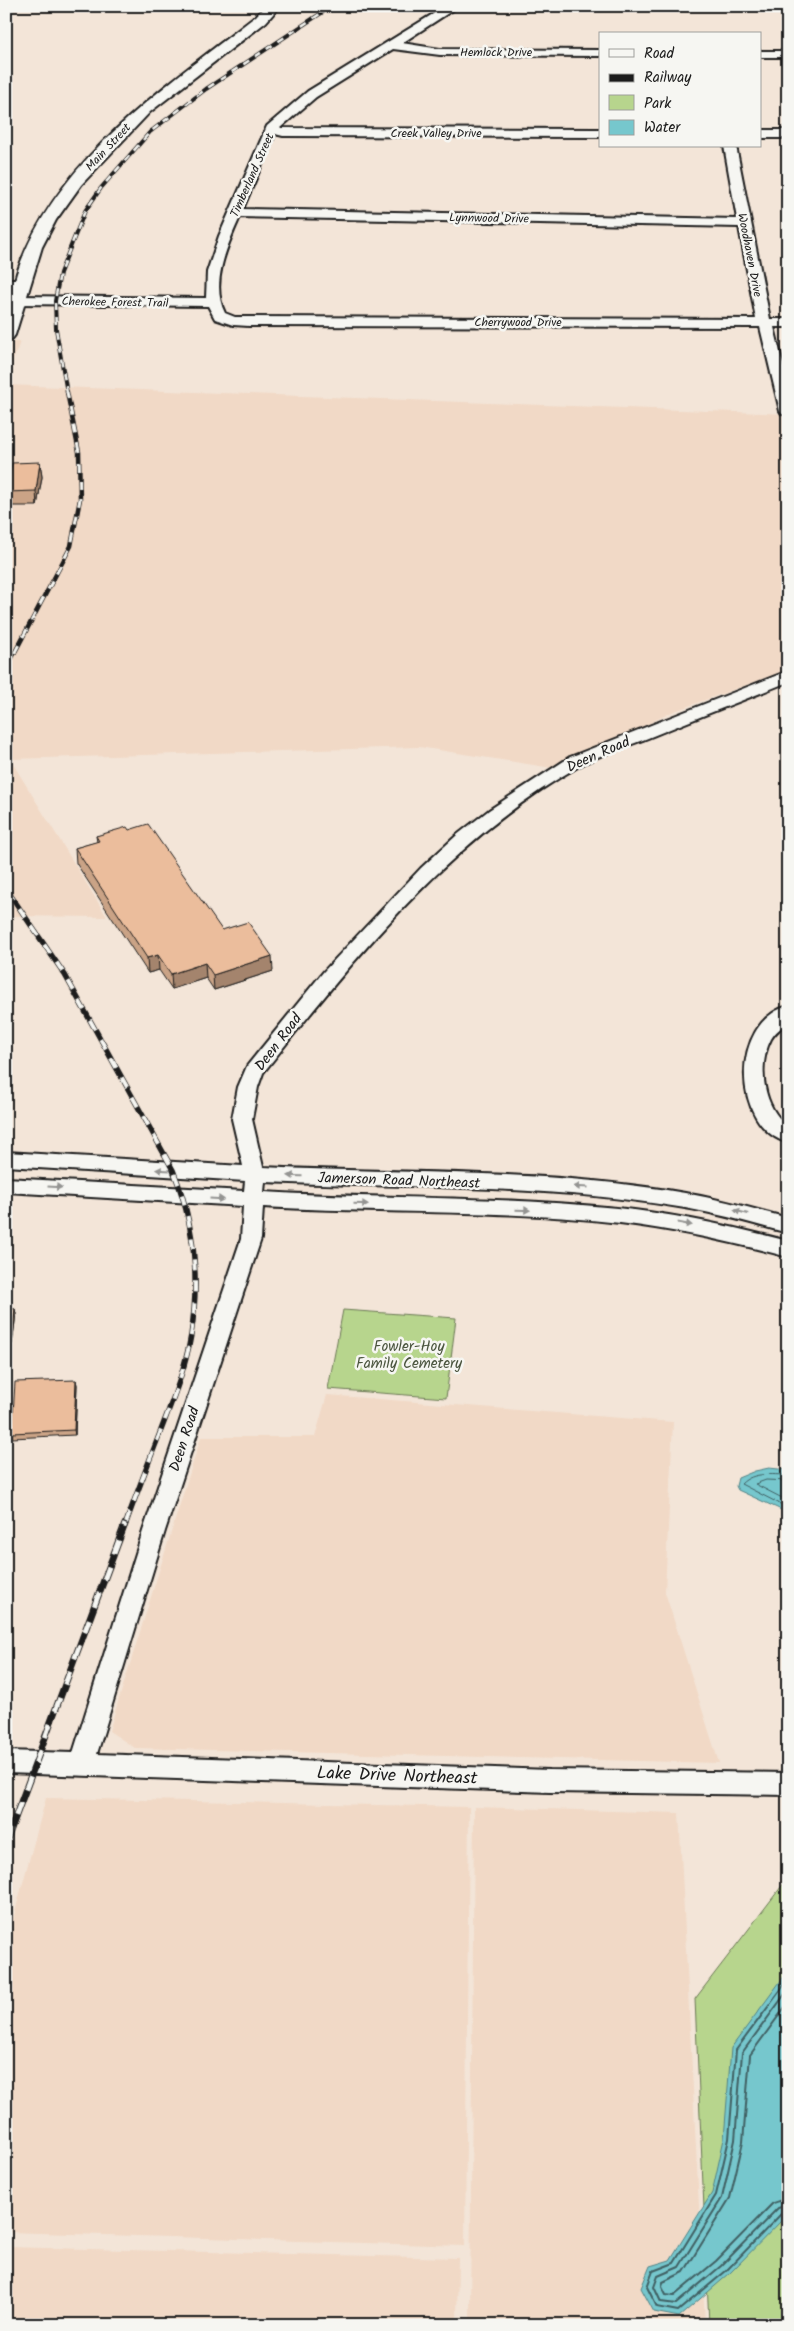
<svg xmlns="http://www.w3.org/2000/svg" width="794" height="2331" viewBox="0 0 794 2331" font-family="Kalam,sans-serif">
<rect width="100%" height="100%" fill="#f3e5d8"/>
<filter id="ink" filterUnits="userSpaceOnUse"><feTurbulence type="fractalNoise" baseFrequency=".02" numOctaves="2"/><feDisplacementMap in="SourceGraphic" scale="10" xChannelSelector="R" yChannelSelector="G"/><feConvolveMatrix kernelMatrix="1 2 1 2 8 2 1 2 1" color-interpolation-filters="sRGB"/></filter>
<g filter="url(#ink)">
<path fill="#f1d9c6" d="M6,342H20L6,379Z
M6,385L788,414V670L672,712L630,733L552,768L419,747L10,759L107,917L6,916Z
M327,1395L673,1422L665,1592L719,1763L135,1748L109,1731L201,1437H315Z
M46,1798L469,1807L465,2246L6,2232V1945Z
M474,1807L679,1813L705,2325H470Z
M6,2247L458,2258L457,2325H6Z"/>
<path fill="#b7d58d" stroke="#6a7854" d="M343,1310L456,1318L446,1398L328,1389Z
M788,1878V2325H709L695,1999Z"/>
<path fill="#76c7cd" stroke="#528386" d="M769,1468L788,1470V1513L738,1490L736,1486L738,1478L755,1471Z
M788,1971V2214L729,2274L679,2317L654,2312L641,2288L650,2266L670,2260L712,2193L724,2139L731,2048Z"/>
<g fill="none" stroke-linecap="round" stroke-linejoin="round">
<path stroke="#406063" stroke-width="1" d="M788,1475C771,1475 754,1471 741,1484L788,1508
M788,1481L766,1480L755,1484L788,1501"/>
<path stroke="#406063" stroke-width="2" d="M788,1980L736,2050L729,2139L716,2195L674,2263L653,2271L647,2287L657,2307L678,2311L726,2271L782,2213L788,2211
M788,1990L742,2053L735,2140L722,2198L679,2267L658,2276L654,2287L661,2302L676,2304L721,2266L778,2208L788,2205
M788,2003L750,2055L743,2142L730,2198L684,2272L663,2282L662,2287L666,2295L674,2296L716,2261L773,2203L788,2198"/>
<defs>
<path id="minor" d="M446,6H459L402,43L440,49L600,50V56L440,55L393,49L316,97L280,128L600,129V137L283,136L275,134L243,209L737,219L724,146H736L770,319H788V327H774L788,385V415L782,414L780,411L760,327L249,326L233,325L215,319L208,306L17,304L10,300L17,296L206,298L207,272L219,236L267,126L308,91ZM240,217L739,227L756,319L235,317L225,313C210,284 227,246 240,217Z
M760,51H788V57H760Z
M760,130H788V138H760Z
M6,279H23L30,283L23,287H6Z
M788,671V682C741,701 694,719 648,738C626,747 601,754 581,765C450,839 355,957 263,1073L258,1087L252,1119L263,1167C403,1174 546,1169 685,1193C720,1199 754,1209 788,1218V1233C754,1224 720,1214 685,1208C546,1184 404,1188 265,1182L264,1192C381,1199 499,1196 617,1208C675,1214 731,1226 788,1241V1257C732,1242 677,1230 620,1223C502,1209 382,1214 263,1207L261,1239L165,1531L97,1754L549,1770L788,1773V1795L549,1792L6,1773V1751L73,1753L143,1531L241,1239L243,1206L6,1192V1178L244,1191L245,1181L6,1166V1152L243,1166L232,1119L238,1087L247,1066L324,971L421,868L457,835L489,810L570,757Z
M788,1006V1022C782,1027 775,1032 771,1039C757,1066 763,1108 788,1126V1143C731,1126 730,1022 788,1006Z"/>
<path id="major" d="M265,6H280L266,22L150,112L81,185L56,220L42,247L15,335L12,339L6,340C6,330 5,320 6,310C7,298 14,285 17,273C54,161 166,86 256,16Z"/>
</defs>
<use href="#minor" stroke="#1c1c1c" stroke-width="4"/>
<use href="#major" stroke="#1c1c1c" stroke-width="4"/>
<use href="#minor" fill="#f6f6f2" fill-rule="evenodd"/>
<use href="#major" fill="#f6f6f2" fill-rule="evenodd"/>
<defs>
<path id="rail-far3" d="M67,393L56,329L55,301L60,273L85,211L101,188L150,132L206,89L332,6"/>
<path id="rail-far2" d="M6,669L71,546L80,499L79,452L67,392
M6,889L8,892"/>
<path id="rail-far1" d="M7,890L65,975L173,1170C194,1222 200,1278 191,1335C186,1366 174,1396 163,1425C150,1459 137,1492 125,1526"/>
<path id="rail" d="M6,1842L125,1524"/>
</defs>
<use href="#rail-far3" stroke="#1c1c1c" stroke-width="4"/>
<use href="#rail-far2" stroke="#1c1c1c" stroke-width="4.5"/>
<use href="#rail-far1" stroke="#1c1c1c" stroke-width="5.5"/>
<use href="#rail" stroke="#1c1c1c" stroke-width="7"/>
<use href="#rail-far3" stroke="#f6f6f2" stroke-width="2.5" stroke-dasharray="7" stroke-linecap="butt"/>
<use href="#rail-far2" stroke="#f6f6f2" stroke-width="3" stroke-dasharray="9" stroke-linecap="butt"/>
<use href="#rail-far1" stroke="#f6f6f2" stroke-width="4" stroke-dasharray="11" stroke-linecap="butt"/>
<use href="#rail" stroke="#f6f6f2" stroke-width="5" stroke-dasharray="14" stroke-linecap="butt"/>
</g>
<path fill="#caa386" stroke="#1c1c1c" d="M40,462L42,477L37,506H8L7,492Z
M129,830L222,930L273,971L214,990L206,978L172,989L159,970L148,973L76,863L75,848L97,842L96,836Z
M6,1309H15L16,1314L12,1344H6Z
M76,1380L77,1385L75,1435L12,1438V1433Z"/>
<path fill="#a4846d" stroke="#1c1c1c" d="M40,462L42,477L37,506L36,491Z
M158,955L159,970L148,973L147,958Z
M272,956L273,971L214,990L213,975Z
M205,963L206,978L172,989L171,974Z
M15,1309L16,1314L12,1344L11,1338Z
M76,1380L77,1385L75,1435L74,1430Z"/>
<path fill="#ebbd9c" stroke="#1c1c1c" d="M40,462L36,491L7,492L12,463Z
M148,824L222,930L248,922L272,956L213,975L205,963L171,974L158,955L147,958L75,848L99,841L96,836L127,827L129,830Z
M6,1309H15L11,1338H6Z
M76,1380L74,1430L12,1433L15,1382Z"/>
<defs><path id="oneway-solid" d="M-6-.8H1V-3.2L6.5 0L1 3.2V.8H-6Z" transform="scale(1.25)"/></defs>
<g fill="#949492">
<use href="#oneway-solid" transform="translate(163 1170) rotate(-177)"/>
<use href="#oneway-solid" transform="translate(295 1176) rotate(-178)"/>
<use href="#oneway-solid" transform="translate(55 1187) rotate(4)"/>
<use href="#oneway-solid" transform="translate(581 1187) rotate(-177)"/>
<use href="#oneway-solid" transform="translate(217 1199) rotate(3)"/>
<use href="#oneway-solid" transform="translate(361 1204) rotate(2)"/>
<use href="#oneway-solid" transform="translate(523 1210) rotate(2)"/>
<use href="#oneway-solid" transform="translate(741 1212) rotate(-165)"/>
<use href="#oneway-solid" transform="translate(685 1224) rotate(11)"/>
</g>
</g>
<g text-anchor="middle" stroke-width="5" stroke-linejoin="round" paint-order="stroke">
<g font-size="12" fill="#1c1c1c" stroke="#f6f6f2">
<text x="496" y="56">Hemlock Drive</text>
<text x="436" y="137">Creek Valley Drive</text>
<text transform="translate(108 147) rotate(-47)" y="4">Main Street</text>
<text transform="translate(252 175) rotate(-66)" y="4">Timberland Street</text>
<text transform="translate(489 218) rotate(1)" y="4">Lynnwood Drive</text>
<text transform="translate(750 255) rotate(79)" y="4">Woodhaven Drive</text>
<text transform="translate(115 302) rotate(1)" y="4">Cherokee Forest Trail</text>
<text x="518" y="326">Cherrywood Drive</text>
</g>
<g font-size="15" fill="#1c1c1c" stroke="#f6f6f2">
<text transform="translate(598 754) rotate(-24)" y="5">Deen Road</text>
<text transform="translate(278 1042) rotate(-53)" y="5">Deen Road</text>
<text transform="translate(399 1180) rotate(2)" y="5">Jamerson Road Northeast</text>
<text transform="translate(184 1439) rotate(-72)" y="5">Deen Road</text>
</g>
<g font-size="15" fill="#4a543e" stroke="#f6f6f2">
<text x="409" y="1351">Fowler-Hoy<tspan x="409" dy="17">Family Cemetery</tspan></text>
</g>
<g font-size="18" fill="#1c1c1c" stroke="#f6f6f2">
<text transform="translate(397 1775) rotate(2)" y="6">Lake Drive Northeast</text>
</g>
</g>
<rect width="794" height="2331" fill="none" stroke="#f6f6f2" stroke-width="25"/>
<rect x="12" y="12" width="769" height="2306" fill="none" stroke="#1c1c1c" stroke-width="2" filter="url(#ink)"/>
<rect x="599" y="32" width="162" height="115" fill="#f6f6f2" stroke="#9f9f9c"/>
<rect x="609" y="49" width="25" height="8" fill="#f6f6f2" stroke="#9f9f9c"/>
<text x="644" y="58" font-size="15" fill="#1c1c1c">Road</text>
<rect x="609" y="74" width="25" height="8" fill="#1c1c1c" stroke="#9f9f9c"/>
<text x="644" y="82" font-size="15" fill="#1c1c1c">Railway</text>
<rect x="609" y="95" width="25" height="15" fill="#b7d58d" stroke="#9f9f9c"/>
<text x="644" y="108" font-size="15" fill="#1c1c1c">Park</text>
<rect x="609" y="120" width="25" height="15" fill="#76c7cd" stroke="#9f9f9c"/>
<text x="644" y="132" font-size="15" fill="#1c1c1c">Water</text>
</svg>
